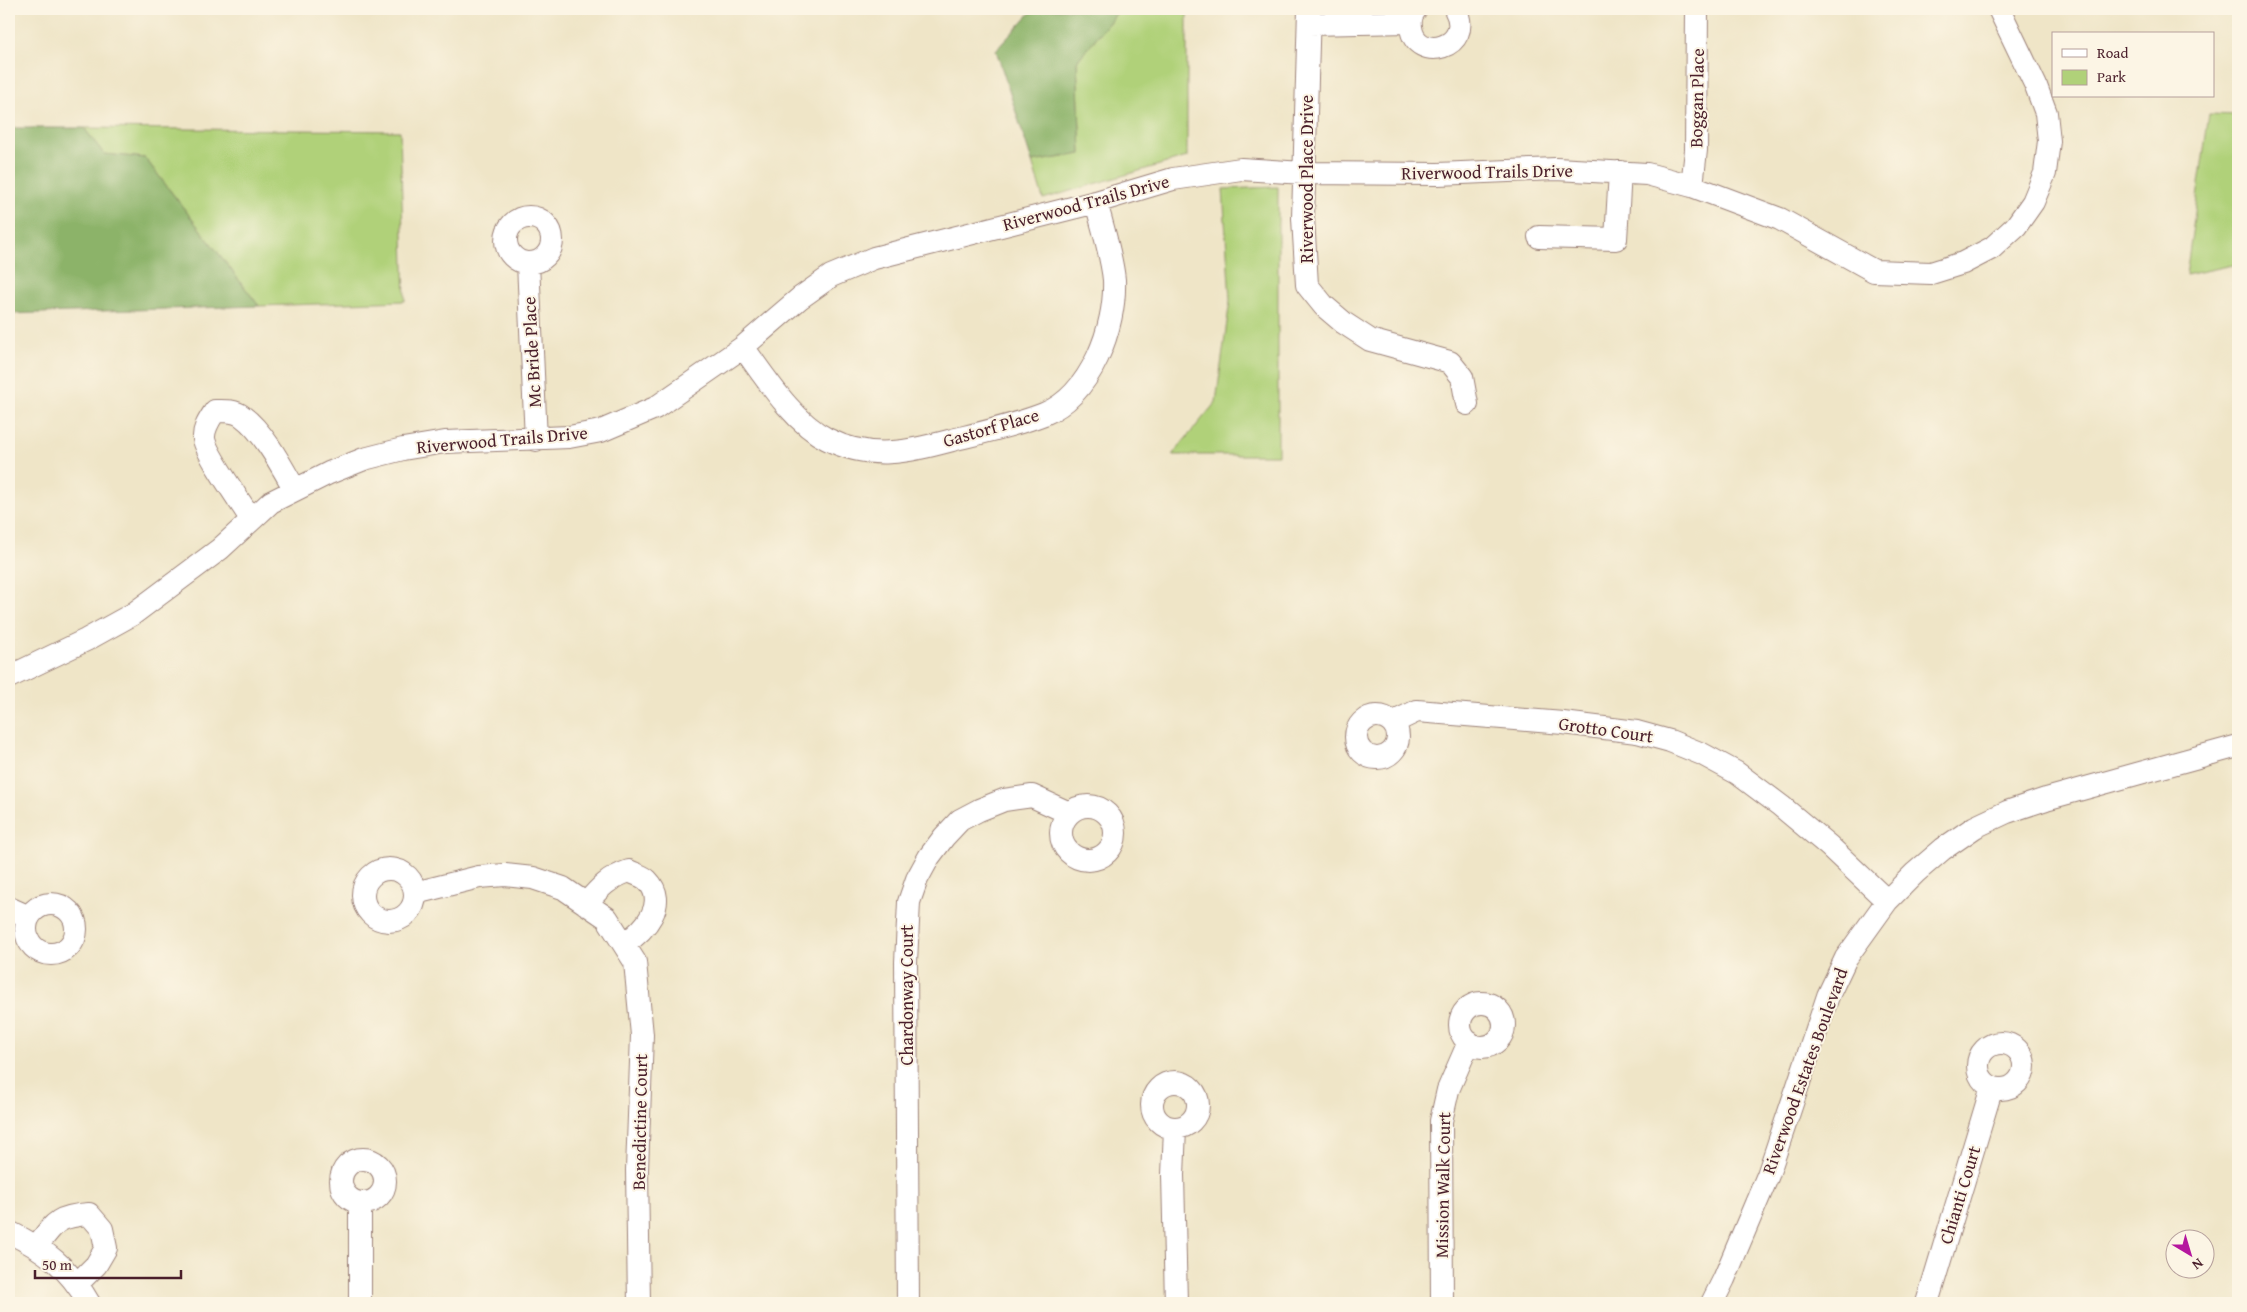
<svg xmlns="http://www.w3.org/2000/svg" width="2247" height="1312" viewBox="0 0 2247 1312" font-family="'Gentium Book Plus',serif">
<rect width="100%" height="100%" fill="#fcf5e5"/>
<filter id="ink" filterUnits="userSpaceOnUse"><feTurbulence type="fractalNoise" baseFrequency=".02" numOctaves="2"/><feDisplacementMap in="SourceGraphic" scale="10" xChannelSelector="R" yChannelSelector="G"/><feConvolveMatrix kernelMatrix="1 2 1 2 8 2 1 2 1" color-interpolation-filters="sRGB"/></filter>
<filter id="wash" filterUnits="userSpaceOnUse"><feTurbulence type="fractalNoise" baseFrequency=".0096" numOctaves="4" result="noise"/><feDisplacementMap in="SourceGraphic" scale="20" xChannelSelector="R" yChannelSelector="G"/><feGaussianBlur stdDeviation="1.12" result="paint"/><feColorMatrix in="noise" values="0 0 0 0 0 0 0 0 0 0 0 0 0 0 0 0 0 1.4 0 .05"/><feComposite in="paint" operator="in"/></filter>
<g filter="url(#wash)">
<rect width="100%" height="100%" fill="#efe5c7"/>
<path fill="#b0d179" stroke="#7d7852" d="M1120,9H1187V157L1043,199L1032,162L1081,154L1077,61Z
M2209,114L2238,115V264L2186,275Z
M84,128L400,131L405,301L259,306L145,158L104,154Z
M1278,187V455H1172L1216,402L1230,300L1223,189Z"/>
<path fill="#8cb369" stroke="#6b694a" d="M1034,9H1120L1077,61L1081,154L1032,162L996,50Z
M9,128H84L104,154L145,158L259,306L9,314Z"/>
</g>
<g filter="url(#ink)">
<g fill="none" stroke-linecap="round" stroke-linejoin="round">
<defs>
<path id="minor" d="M1309,9L1303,218L1307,285L1324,306L1344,323L1370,340L1450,362L1462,377L1467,404
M1416,9C1411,14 1410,20 1411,27C1415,64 1476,48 1455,9
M1309,24L1410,22
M1692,186L1696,150L1697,9
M506 240a23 23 0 1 1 46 0a23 23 0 1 1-46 0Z
M1539,237L1616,239L1620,172
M528,263L536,440
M743,347C765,377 793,422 827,439C873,462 910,451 956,439C985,432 1016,425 1044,414C1091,395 1116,327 1114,280C1112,257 1102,225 1096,202
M251,519C242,504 206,454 204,439C203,428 210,419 215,411C224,411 234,410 242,416C264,432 282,467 295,490
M9,677L86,640L133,614L220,549L271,502L329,473L364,459L403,449L445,442L569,437L601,431L655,408L743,347L800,298L831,276L874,258L1096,202L1173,179L1241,169L1304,173L1438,174L1556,169L1647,174L1692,186L1780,219L1874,271L1931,273L1963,263L1992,248L2016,226L2033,202L2045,173L2049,141L2046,113L2036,86L1999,9
M1356 737a21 21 0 1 1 42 0a21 21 0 1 1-42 0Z
M1394,722L1417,711L1563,723L1637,732L1670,741L1702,754L1737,773L1781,806L1829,846L1887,901
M1061 833a27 27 0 1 1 54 0a27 27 0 1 1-54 0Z
M363 895a26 26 0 1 1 52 0a26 26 0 1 1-52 0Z
M415,893L479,877L505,875L533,878L563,888L607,918L635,962L642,1035L637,1170L639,1303
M586,904C600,887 609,878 629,871C635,874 643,876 647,880C670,903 644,931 624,944
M26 929a25 25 0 1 1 50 0a25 25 0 1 1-50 0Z
M9,908L29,917
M1460 1025a22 22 0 1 1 44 0a22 22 0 1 1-44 0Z
M1978 1066a23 23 0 1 1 46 0a23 23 0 1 1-46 0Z
M1152 1105a23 23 0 1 1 46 0a23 23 0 1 1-46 0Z
M1175,1129L1173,1175L1176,1303
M341 1181a22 22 0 1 1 44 0a22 22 0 1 1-44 0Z
M9,1232C46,1250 68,1267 89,1303
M37,1246C55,1222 58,1216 89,1214L102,1229L106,1248L96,1265L77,1284
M360,1303V1203
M908,1303L906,962L909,902L917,879L929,857L944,837L960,820L979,810L1004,800L1032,796L1069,813
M1442,1303L1441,1121L1448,1090L1469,1042
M1712,1303L1724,1279L1768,1175L1828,996L1846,958L1887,901L1915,873L1943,849L1975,827L2007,812L2046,799L2238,746
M1927,1303L1992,1087"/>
</defs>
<use href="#minor" stroke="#9c8279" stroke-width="24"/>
<use href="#minor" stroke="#fff" stroke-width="22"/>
</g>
</g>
<g text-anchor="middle" stroke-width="4" stroke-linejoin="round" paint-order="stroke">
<g font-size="18" fill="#4a1f2b" stroke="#fcf5e5">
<text transform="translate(1697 98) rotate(-89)" y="6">Boggan Place</text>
<text transform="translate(1487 172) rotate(-1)" y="6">Riverwood Trails Drive</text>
<text transform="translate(1307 179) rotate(-90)" y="6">Riverwood Place Drive</text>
<text transform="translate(1086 203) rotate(-15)" y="6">Riverwood Trails Drive</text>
<text transform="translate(532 352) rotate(-93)" y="6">Mc Bride Place</text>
<text transform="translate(991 428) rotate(-16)" y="6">Gastorf Place</text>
<text transform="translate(502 440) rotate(-5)" y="6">Riverwood Trails Drive</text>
<text transform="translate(1606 730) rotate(8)" y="6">Grotto Court</text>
<text transform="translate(907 995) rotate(-90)" y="6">Chardonway Court</text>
<text transform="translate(1805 1071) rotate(-70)" y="6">Riverwood Estates Boulevard</text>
<text transform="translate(640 1122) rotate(-89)" y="6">Benedictine Court</text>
<text transform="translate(1443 1185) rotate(-89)" y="6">Mission Walk Court</text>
<text transform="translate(1960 1195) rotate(-73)" y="6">Chianti Court</text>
</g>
</g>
<rect width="2247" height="1312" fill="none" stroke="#fcf5e5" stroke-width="30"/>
<rect x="2052" y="32" width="162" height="65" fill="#fcf5e5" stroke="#b59f9b"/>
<rect x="2062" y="49" width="25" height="8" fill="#ffffff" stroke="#b59f9b"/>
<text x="2097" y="58" font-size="15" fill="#4a1f2b">Road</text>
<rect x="2062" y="70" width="25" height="15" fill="#b0d179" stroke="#b59f9b"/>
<text x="2097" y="82" font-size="15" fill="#4a1f2b">Park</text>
<g transform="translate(2190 1254) rotate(142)"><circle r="24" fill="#fcf5e5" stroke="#b59f9b"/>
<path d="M0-4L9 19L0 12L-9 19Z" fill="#b5179e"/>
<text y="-8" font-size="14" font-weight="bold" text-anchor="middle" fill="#4a1f2b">N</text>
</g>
<path d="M35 1270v8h146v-8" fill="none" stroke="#4a1f2b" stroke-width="2.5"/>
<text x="42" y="1270" font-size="15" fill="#4a1f2b" stroke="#fcf5e5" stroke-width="4" paint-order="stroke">50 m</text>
</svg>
